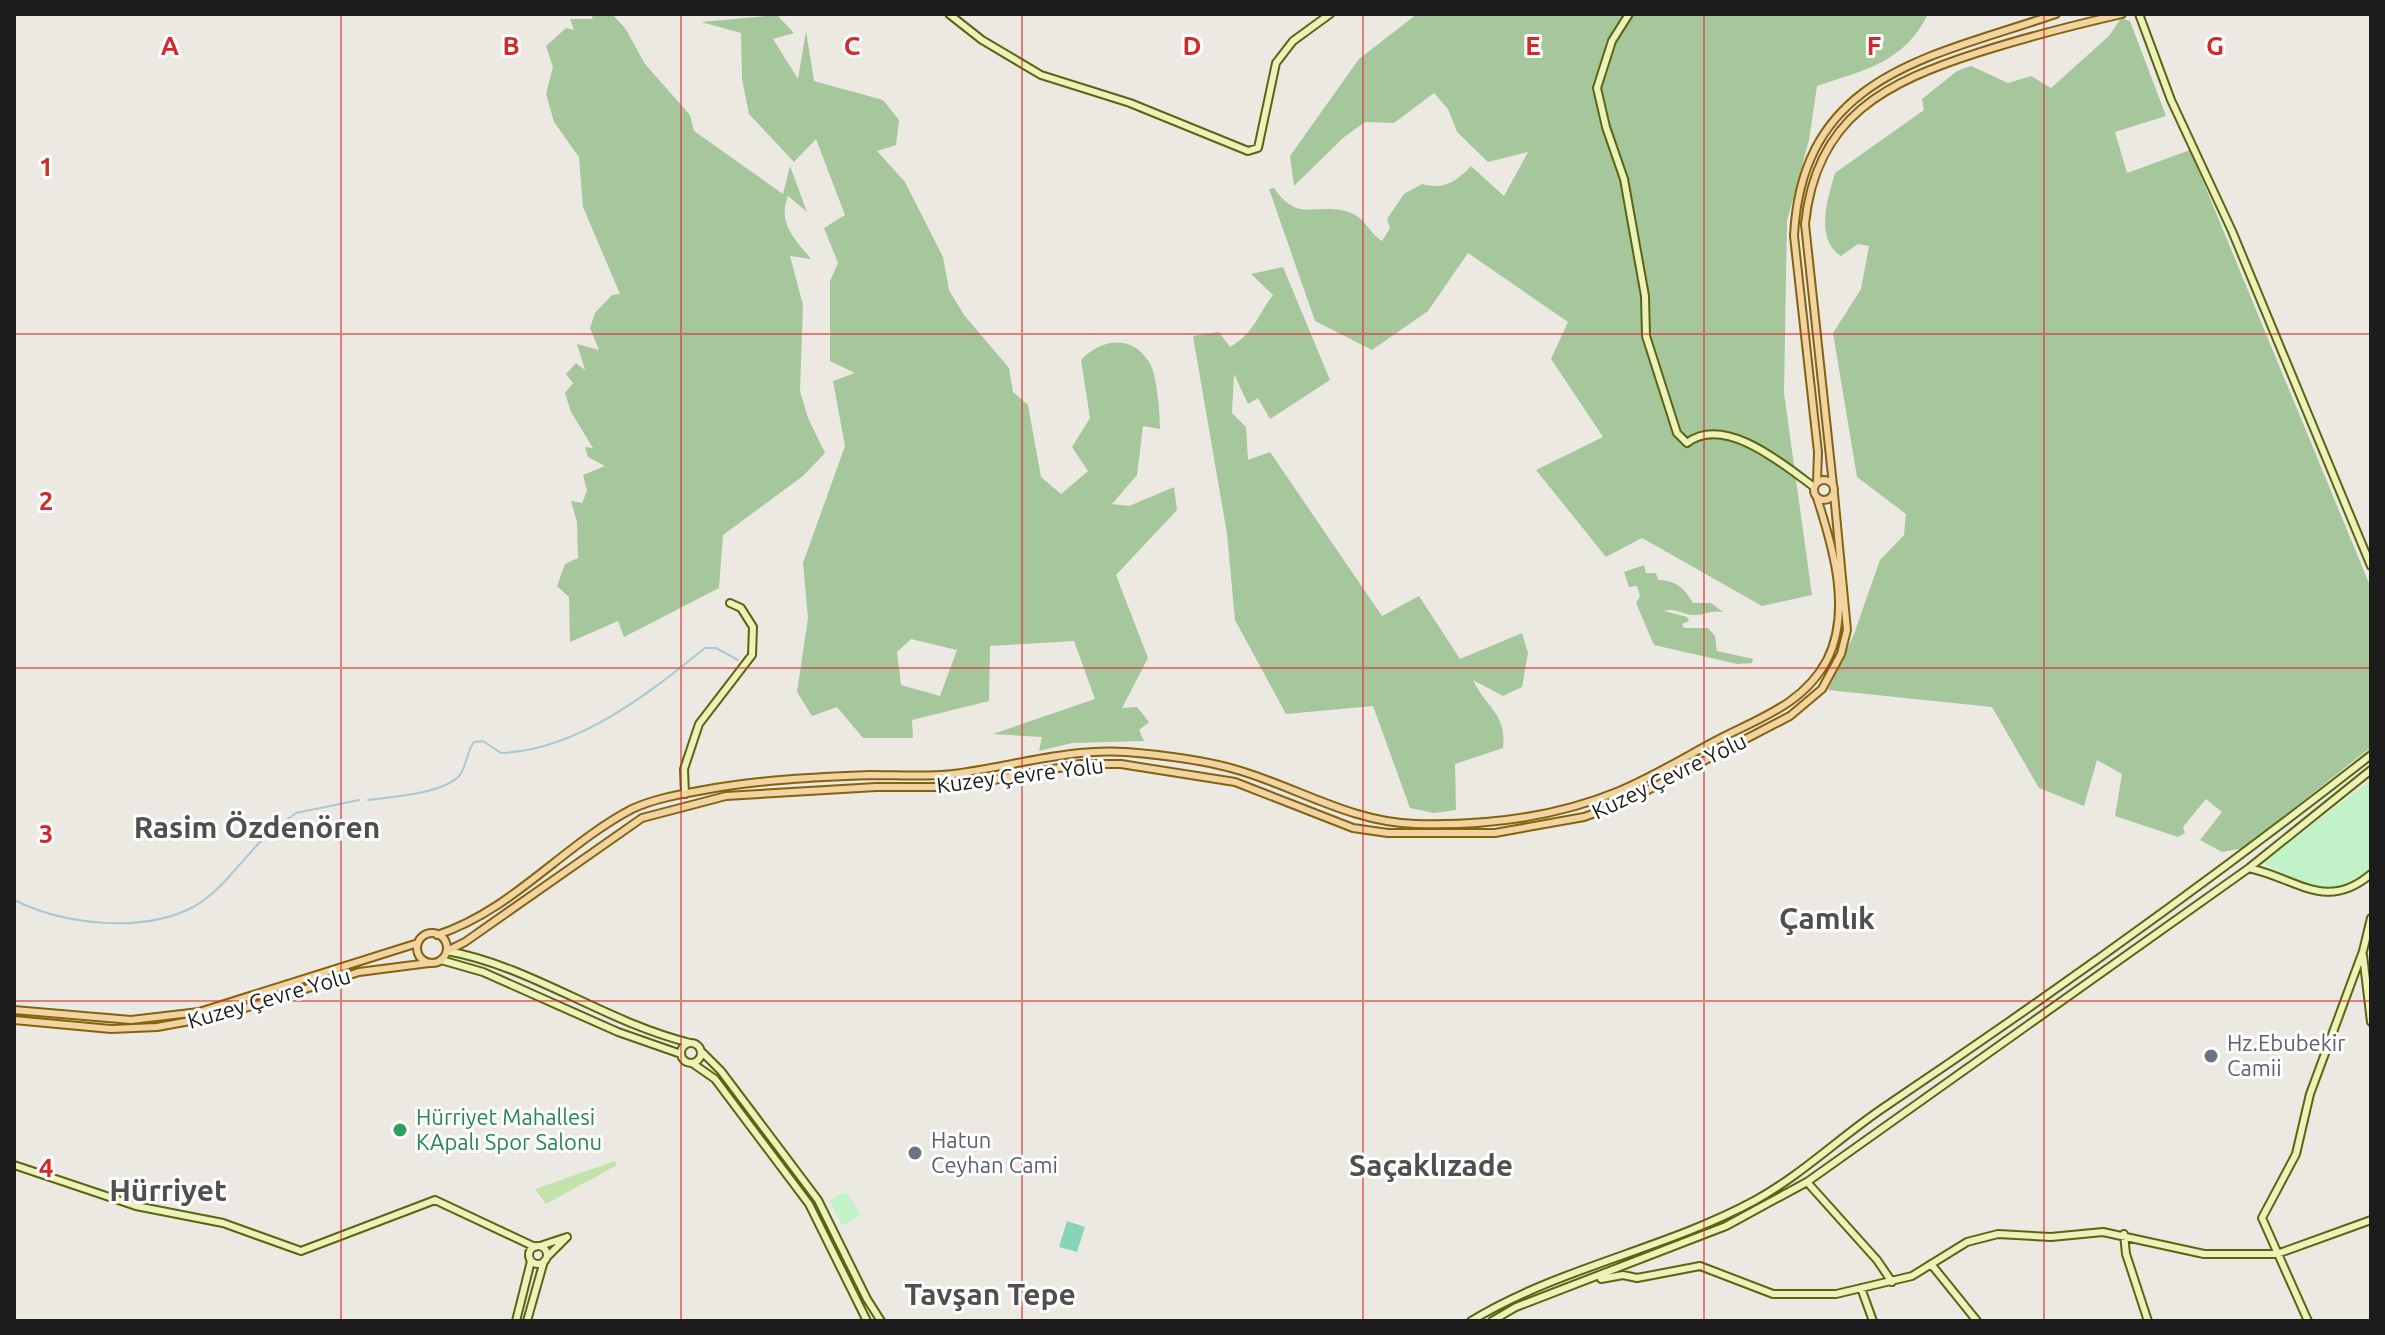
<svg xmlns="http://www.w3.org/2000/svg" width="2385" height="1335" viewBox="0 0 2385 1335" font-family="Ubuntu,sans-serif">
<rect width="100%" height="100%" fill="#ece9e2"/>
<path fill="#c4e2ac" d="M615,1161L617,1165L546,1204L535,1189Z"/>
<path fill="#a6c79b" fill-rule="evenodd" d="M593,14H612L625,28L645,64L690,115L694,131L783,194L790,166L807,212L788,196C777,223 795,239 811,259L790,256L803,305L800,391L808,418L825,453L803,476L723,535L719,588L624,637L618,621L570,642L569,597L557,586L565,564L578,558L577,522L571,501L582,503L587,491L583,475L605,466L588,457L585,447L593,448L571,412L565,393L573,383L566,374L576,363L585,370L577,344L599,350L590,328L595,313L612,295L620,294L583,207L579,157L554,122L546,94L553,67L546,46L566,28L574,30L570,19H592Z
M1417,14H1928C1904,63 1864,70 1817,86L1809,140L1787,221L1784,393L1812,595L1762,606L1642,538L1606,557L1536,470L1603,437L1551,359L1568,322L1468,253L1428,311L1372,350L1315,321L1269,189L1274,188C1300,225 1315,201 1349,212C1366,218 1369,233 1382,241L1390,228L1387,219L1404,194L1422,184C1444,190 1456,182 1471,166L1504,196L1528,152L1488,162L1457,132L1448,109L1434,93L1394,123L1365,122L1343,138L1294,186L1290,156L1359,59Z
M777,15L794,33L773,39L798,79L806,31L814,81L883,100L899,120L896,145L877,151L905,182L943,257L949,290L964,315L1009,368L1013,392L1028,405L1041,477L1061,494L1088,471L1072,447L1090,418L1081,360C1101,339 1131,334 1149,362C1157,373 1160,414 1160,429L1143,426L1137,475L1112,504L1129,506L1174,487L1177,510L1116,575L1148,658L1122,708L1137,707L1149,722L1139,730L1144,741L1072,743L1039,751L1042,737L993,734L1095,699L1074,641L990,646L989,701L912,720L913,738H863L837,707L812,716L797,692L808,618L803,563L845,446L833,381L855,373L830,361V281L838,263L824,228L845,215L816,139L794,162L749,114L742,79L741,33L701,22ZM911,639L957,650L940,696L901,685L897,652Z
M2121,18L2130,21L2166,116L2115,132L2127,173L2190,150L2371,588V747L2244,848L2222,852L2200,840L2222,812L2206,799L2183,827L2185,833L2178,837L2115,816L2122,774L2097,760L2084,806L2039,788L1992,707L1828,690L1854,634L1880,560L1904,535L1906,514L1857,477L1833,333L1861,289L1869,246L1858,244L1841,256C1814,238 1828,198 1835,173L1924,110L1922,99L1957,71L1971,66L2008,83L2031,76L2051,88L2109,36Z
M1283,267L1330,380L1270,419L1258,398L1248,404L1234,374L1232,413L1246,427L1248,460L1270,452L1382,616L1419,596L1460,659L1522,633L1528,653L1522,687L1503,696L1473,680C1487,709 1507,714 1503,748L1455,764L1456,810L1434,813L1410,808L1373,706L1286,714L1235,620L1227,534L1193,336L1219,332L1230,347C1255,332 1256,318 1273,295L1251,274Z
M1644,565L1646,573H1656L1658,580C1676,581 1684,587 1693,603H1711L1723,612C1712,610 1707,614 1696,615C1684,616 1676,607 1664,611L1687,617L1689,621L1682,624L1684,628H1708L1715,636L1717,651L1753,659L1752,663L1737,664L1654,645L1636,603L1640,596L1637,586L1629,587L1624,572Z"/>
<path fill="#c2f3c8" d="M2371,780V868C2325,903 2309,886 2262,863Z
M846,1191L861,1215L842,1226L830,1201Z"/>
<path fill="#87d4ba" d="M1067,1221L1085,1227L1077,1252L1059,1247Z"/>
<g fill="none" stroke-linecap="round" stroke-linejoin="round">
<path stroke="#a7c9d6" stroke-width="2" d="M368,800C391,797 442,794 459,776C467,767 466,752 474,742L483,741L501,753C578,750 648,694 705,648H716L738,660
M269,833L296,813L359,800
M14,900C65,925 143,934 195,906C221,891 241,861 262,840"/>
<defs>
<path id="secondary" d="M949,14L982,40L1041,75L1130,103L1248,151L1258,148L1276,63L1293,41L1330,14
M1629,14L1612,41L1597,88L1606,127L1624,179L1645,296L1646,336L1677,433L1687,443C1724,414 1783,464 1814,487
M2139,14L2171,100L2232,231L2371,566
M685,794L684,769L699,724L752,655L753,627L741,608L730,603
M2249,868C2298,879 2326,912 2371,874
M447,951C531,966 605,1022 690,1043
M2363,955L2371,1022
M441,960L483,972L618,1032L681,1054
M681 1053a10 10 0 1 1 20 0a10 10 0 1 1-20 0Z
M702,1052L721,1071L818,1200L867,1299L881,1321
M692,1063L715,1079L809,1204L867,1321
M14,1165L136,1206L223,1223L301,1251L435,1200L535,1247
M1807,1182L1877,1260L1892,1282
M2124,1234L2126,1254L2148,1321
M540,1246L564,1238
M529 1255a9 9 0 1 1 18 0a9 9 0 1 1-18 0Z
M547,1257L567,1237
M1931,1264L1977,1321
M1601,1279L1623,1275L1637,1278L1700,1266L1773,1294H1836L1912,1276L1967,1242L1998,1234L2051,1237L2103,1232L2204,1254H2277L2371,1220
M1861,1288L1873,1321
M516,1321L531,1261
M527,1321L544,1261
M1471,1321C1560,1267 1663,1250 1754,1201C1803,1174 1841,1136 1886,1106C2052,994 2214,878 2371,755
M1492,1321L1516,1307L1726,1226L1807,1182L2249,868L2371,770
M2308,1321L2262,1218L2296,1154L2310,1094L2363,951L2371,918"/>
<path id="primary" d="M1814 490a10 10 0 1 1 20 0a10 10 0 1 1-20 0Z
M1817,482L1818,452L1794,236C1802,74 1931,57 2056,14
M1833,485L1805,224C1816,116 1886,82 1980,52C2027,37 2074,25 2122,14
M417 948a15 15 0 1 1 30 0a15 15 0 1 1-30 0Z
M437,935C513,910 563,845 632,809C653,799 681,794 704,790C758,780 816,777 870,775C898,775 926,777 953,774C1011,767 1068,748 1126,752C1163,755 1206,760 1241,771C1300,789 1352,822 1415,824C1484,826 1556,817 1619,791C1655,776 1688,755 1723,737C1763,717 1805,702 1827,660C1852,611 1833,547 1817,498
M447,951L465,942L642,818L726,796L876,787H956L1080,764H1121L1235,782L1353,828L1388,833H1495L1584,817L1623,803L1790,716L1822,689L1841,654L1847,630L1834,494
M14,1010L131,1020L199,1012L418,943
M14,1020L111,1029L157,1027L223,1015L359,972L429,963"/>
</defs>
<use href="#secondary" stroke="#59660f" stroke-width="10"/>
<use href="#primary" stroke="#84630f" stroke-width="10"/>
<use href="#secondary" stroke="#edf2ba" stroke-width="6"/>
<use href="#primary" stroke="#f2d3a2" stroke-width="6"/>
</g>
<path fill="none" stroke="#d62828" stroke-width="2" stroke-opacity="0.55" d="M341,14V1321M681,14V1321M1022,14V1321M1363,14V1321M1704,14V1321M2044,14V1321M14,334H2371M14,668H2371M14,1001H2371"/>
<g fill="#6b7280" stroke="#fff" stroke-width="3">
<circle cx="2211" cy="1056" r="8"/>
<circle cx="915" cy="1153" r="8"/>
</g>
<circle fill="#2e9e5b" stroke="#fff" stroke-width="3" cx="400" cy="1130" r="8"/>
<g text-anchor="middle" stroke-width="6" stroke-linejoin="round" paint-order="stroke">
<g font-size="22" fill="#1c1c1c" stroke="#fff">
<text transform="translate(1020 775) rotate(-7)" y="8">Kuzey Çevre Yolu</text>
<text transform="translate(1669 776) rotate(-26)" y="8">Kuzey Çevre Yolu</text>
<text transform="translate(269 998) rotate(-16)" y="8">Kuzey Çevre Yolu</text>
</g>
<g font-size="22" fill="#5b616d" stroke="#fff" text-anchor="start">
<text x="2227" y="1051">Hz.Ebubekir<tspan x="2227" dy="25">Camii</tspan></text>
<text x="931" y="1148">Hatun<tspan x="931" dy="25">Ceyhan Cami</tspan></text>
</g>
<g font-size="22" fill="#27864d" stroke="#fff" text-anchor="start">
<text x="416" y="1125">Hürriyet Mahallesi<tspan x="416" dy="25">KApalı Spor Salonu</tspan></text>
</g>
<g font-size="30" font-weight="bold" fill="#4f4f4f" stroke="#fff">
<text x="257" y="838">Rasim Özdenören</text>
<text x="1827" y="929">Çamlık</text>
<text x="1431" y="1176">Saçaklızade</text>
<text x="168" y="1201">Hürriyet</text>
<text x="990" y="1305">Tavşan Tepe</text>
</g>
</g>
<g font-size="26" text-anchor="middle" font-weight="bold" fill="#d62828" stroke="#fff" stroke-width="6" stroke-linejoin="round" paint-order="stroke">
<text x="170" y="55">A</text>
<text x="511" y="55">B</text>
<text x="852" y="55">C</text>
<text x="1192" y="55">D</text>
<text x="1533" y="55">E</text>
<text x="1874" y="55">F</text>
<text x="2215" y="55">G</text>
<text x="46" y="176">1</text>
<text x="46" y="510">2</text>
<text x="46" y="843">3</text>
<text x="46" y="1177">4</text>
</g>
<rect width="2385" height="1335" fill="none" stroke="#1c1c1c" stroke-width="32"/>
</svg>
